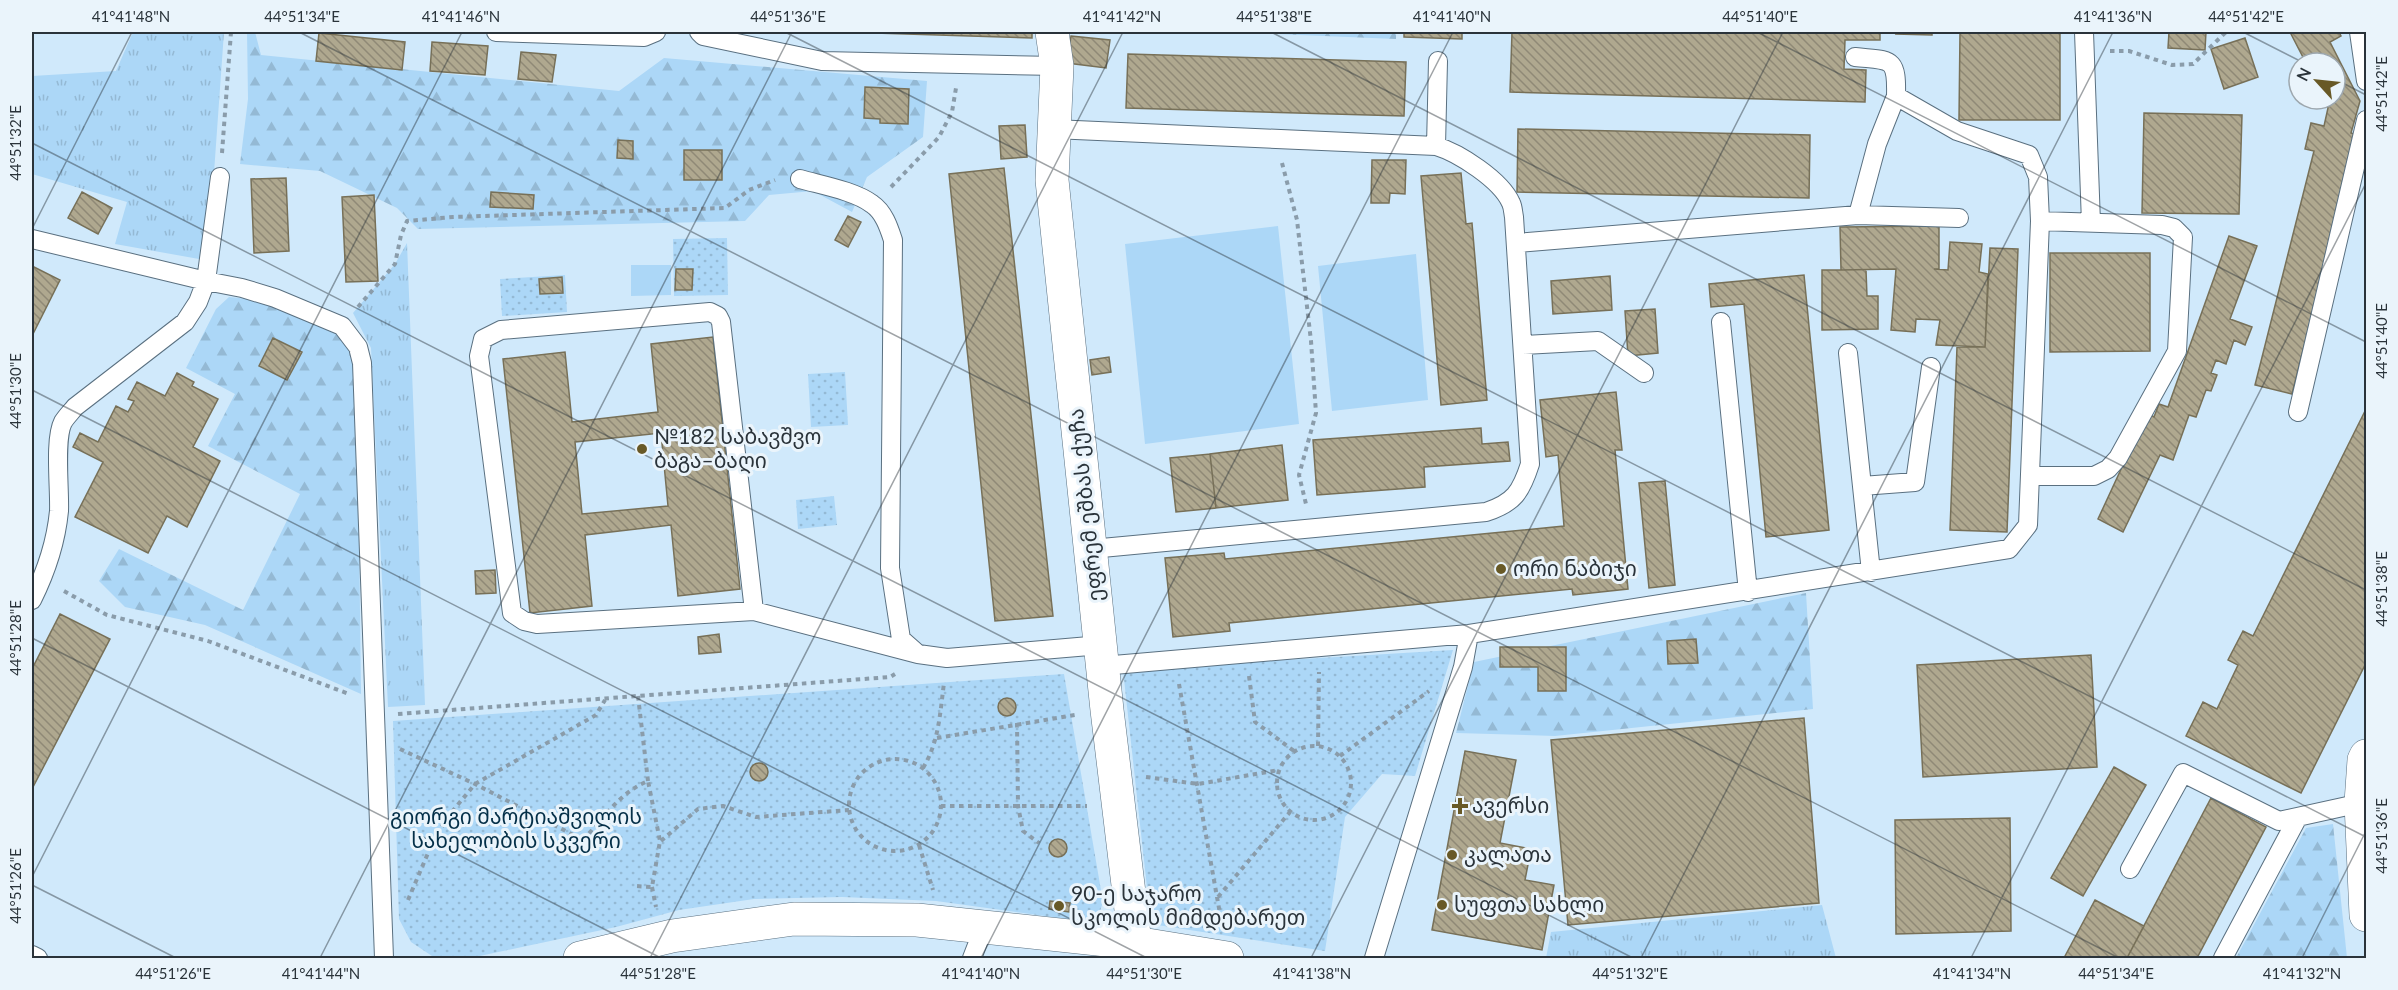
<svg xmlns="http://www.w3.org/2000/svg" width="2398" height="990" viewBox="0 0 2398 990" font-family="Lato,'Noto Sans Georgian',sans-serif">
<defs>
<pattern id="grass-tufts" width="24" height="20" patternUnits="userSpaceOnUse" patternTransform="scale(1.5)"><rect width="24" height="20" fill="#acd7f7"/><path d="M3 7l-1-3M5 7V3M7 7l1-3M15 17l-1-3M17 17v-4M19 17l1-3" fill="none" stroke="#94b9d4"/></pattern>
<pattern id="forest-firs" width="22" height="20" patternUnits="userSpaceOnUse" patternTransform="scale(1.5)"><rect width="22" height="20" fill="#acd7f7"/><path d="M5 1l3.5 6h-7zM16 11l3.5 6h-7z" fill="#94b9d4"/></pattern>
<pattern id="park-dots" width="8" height="8" patternUnits="userSpaceOnUse" patternTransform="scale(1.5)"><rect width="8" height="8" fill="#acd7f7"/><path d="M2 2h.1M6 6h.1" fill="none" stroke="#94b9d4" stroke-width="1.8" stroke-linecap="round"/></pattern>
<pattern id="building-back-hatch" width="6" height="6" patternUnits="userSpaceOnUse" patternTransform="scale(1.5)"><rect width="6" height="6" fill="#afa88f"/><path d="M-1 5l2 2M0 0l6 6M5-1l2 2" fill="none" stroke="#8f8976"/></pattern>
</defs>
<rect width="100%" height="100%" fill="#d0e9fb"/>
<path fill="url(#grass-tufts)" d="M133,32H224L212,201L199,259L115,244L127,202L32,174V76L116,71Z
M407,243L425,705L388,707L371,348L353,313L395,264Z
M1822,905L1836,958H1546L1551,932Z"/>
<path fill="url(#forest-firs)" d="M247,32H255L261,55L619,91L664,58L927,81L923,137L867,177L852,212L813,191L769,195L745,221L418,229L397,208L320,171L240,164L248,99Z
M1227,32H1396V39Z
M229,297L259,300L319,324L341,336L352,350L357,364L361,694L205,625L125,607L99,581L119,549L243,610L300,494L208,446L235,394L186,368L216,309Z
M1806,593L1813,709L1555,736L1456,733L1474,662Z
M2333,824L2347,958H2236L2306,828Z"/>
<path fill="url(#park-dots)" d="M727,238L728,295L674,296L673,239Z
M565,275L567,312L502,316L500,279Z
M845,372L848,425L811,427L808,374Z
M834,496L837,525L798,529L796,500Z
M1453,650L1415,776L1382,774L1345,817L1325,951L1151,924L1123,670Z
M1064,674L1103,902L1096,923L936,901L842,897L754,899L679,910L616,927L475,957L435,958L411,942L399,919L393,721Z"/>
<path fill="#acd7f7" d="M1278,226L1299,424L1145,444L1125,244Z
M1416,254L1428,400L1332,411L1318,266Z
M631,265H671V295L631,296Z"/>
<path fill="url(#building-back-hatch)" stroke="#777058" stroke-width="1.5" fill-rule="evenodd" d="M842,32H1032V38Z
M1404,32H1462V39L1404,37Z
M1512,32H1880V40H1845L1844,69L1866,70L1865,102L1510,92Z
M1897,32H1932V35L1896,34Z
M1960,32H2060V120H1959Z
M2169,32H2206L2205,50L2168,48Z
M2290,32H2339L2341,36L2330,42L2360,101L2351,133L2357,135L2292,394L2255,385L2314,151L2305,149L2311,123L2324,126L2328,108L2324,99H2335V63H2306Z
M319,33L405,42L402,70L316,61Z
M1071,36L1110,40L1106,68L1067,63Z
M2245,38L2258,77L2224,89L2211,49Z
M432,42L488,46L485,75L430,71Z
M521,52L556,55L552,82L518,79Z
M1128,54L1406,62L1404,116L1126,108Z
M865,87L909,89L908,124L880,123V119L864,118Z
M2144,113L2242,115L2239,214L2142,213Z
M1025,125L1027,157L1001,159L999,126Z
M1518,129L1810,135L1809,198L1517,192Z
M618,140L633,141V159L617,158Z
M684,150H722V180H684Z
M1372,160H1406L1405,194L1390,193L1389,203H1371Z
M1004,168L1053,616L995,621L949,174Z
M1461,173L1466,224L1472,223L1487,400L1441,405L1421,176Z
M286,178L289,251L254,253L251,179Z
M82,192L112,208L98,234L68,218Z
M491,192L534,195L533,209L490,207Z
M374,195L378,281L346,282L342,197Z
M848,216L861,222L848,247L835,240Z
M1939,226V269H1934L1948,270L1950,242L1982,244L1979,272L1988,274L1985,347L1936,345L1940,320L1916,319L1915,332L1891,330L1896,269L1841,270L1840,227Z
M2229,236L2257,246L2230,319L2252,327L2245,345L2234,340L2226,364L2216,360L2211,373L2217,375L2211,391L2206,390L2196,417L2189,415L2173,460L2160,455L2123,532L2098,519L2147,413L2154,417L2159,404L2168,407Z
M1990,248L2018,249L2007,532L1950,530L1957,347H1985Z
M2050,253H2150V351L2050,352Z
M32,266L60,280L32,336Z
M676,269H693L692,290H675Z
M1822,270H1866L1867,296H1878V329L1822,330Z
M1804,275L1829,530L1766,537L1744,304L1711,307L1709,284Z
M1610,276L1612,310L1553,314L1551,281Z
M562,277L563,293L540,294L539,279Z
M1655,309L1658,353L1628,356L1625,311Z
M713,337L740,589L678,596L671,525L585,535L592,606L530,613L503,359L565,352L572,422L658,412L651,344ZM661,433L668,506L582,514L575,442Z
M273,338L302,352L287,380L259,366Z
M1109,357L1111,372L1092,375L1090,360Z
M177,373L194,382L192,386L218,399L193,447L220,461L187,527L167,516L148,553L75,517L103,462L73,447L80,433L98,442L116,406L128,412L134,401L128,399L137,382L165,396Z
M1616,392L1622,450H1615L1628,589L1573,595L1572,589L1229,623L1230,631L1173,637L1165,558L1224,553L1225,559L1564,526L1558,455L1546,457L1540,400Z
M2366,409V663L2301,793L2186,736L2203,702L2217,709L2238,665L2228,660L2243,631L2253,636Z
M1481,428L1482,444L1508,442L1510,461L1424,467L1425,487L1317,495L1313,440Z
M1282,445L1288,500L1216,508L1210,454Z
M1210,454L1216,508L1176,512L1170,458Z
M1665,481L1675,585L1649,588L1639,483Z
M495,570L496,593L476,594L475,571Z
M60,614L110,639L32,789V669Z
M719,634L721,652L699,654L698,637Z
M1696,639L1698,663L1668,664L1667,641Z
M1500,647H1566V691H1538V667H1500Z
M2091,655L2097,767L1923,777L1917,665Z
M998 707a9 9 0 1 1 18 0a9 9 0 1 1-18 0Z
M1804,718L1819,903L1568,925L1551,740Z
M1465,751L1516,760L1500,843L1531,849L1525,880L1554,885L1542,950L1432,930Z
M750 772a9 9 0 1 1 18 0a9 9 0 1 1-18 0Z
M2114,767L2146,785L2083,896L2051,878Z
M2211,798L2266,827L2197,958H2127Z
M2010,818L2011,931L1896,934L1895,820Z
M1049 848a9 9 0 1 1 18 0a9 9 0 1 1-18 0Z
M2095,900L2144,926L2127,958H2064Z
M1050,901L1070,903L1069,912L1049,909Z"/>
<g fill="none" stroke-linecap="round" stroke-linejoin="round">
<defs>
<path id="lane" d="M496,32L644,37L656,32
M699,32L703,36L822,61L1057,66
M2084,32L2091,223
M2359,32L2366,81
M1855,57C1891,61 1897,56 1896,96
M1053,129L1436,146C1459,153 1501,180 1511,203C1513,207 1513,212 1514,217L1530,464C1521,492 1514,503 1486,512L1091,549
M1436,146L1438,61
M800,179C821,185 855,191 872,204C884,212 889,228 893,240L890,568L901,639L918,654L947,658L1101,645
M1858,215L1959,218
M32,239L206,281L220,177
M1721,322L1748,592
M1523,345L1598,341L1644,373
M1848,353L1871,572
M2298,412L2366,120
M2031,476H2094L2108,469L2118,458L2177,351L2183,237L2174,228L2162,225L2040,221
M1862,486L1915,482L1931,367
M32,600C46,572 56,542 59,511C60,490 54,439 63,422C66,417 71,412 75,407L185,322L198,302L206,281L242,288L275,298L342,326L358,347L362,363L384,958
M754,611L721,322L718,316L710,312L501,330L483,339L479,356L512,613L524,621L537,624L754,611L918,654
M1102,666L1469,634L2009,549L2028,525L2040,221L2038,177L2029,155L1957,131L1896,96L1877,144L1858,215L1516,243
M2130,869L2183,773L2279,821L2361,803
M32,955L38,958
M972,958L984,927
M1374,958L1463,667L1469,634
M2223,958L2298,817"/>
<path id="street" d="M1052,32L1057,66L1052,180L1107,710L1135,943
M2366,756L2364,760L2361,803L2366,915"/>
<path id="secondary" d="M580,958L672,936L794,919L917,920L1135,943L1227,958"/>
</defs>
<use href="#lane" stroke="#5a7080" stroke-width="20"/>
<use href="#street" stroke="#5a7080" stroke-width="34"/>
<use href="#secondary" stroke="#5a7080" stroke-width="34"/>
<path stroke="#8a9caa" stroke-width="4" stroke-dasharray="4.5 4.5" stroke-linecap="butt" d="M2110,51H2129L2172,65L2193,64L2226,32
M222,153L231,32
M1282,163L1297,220L1311,341L1316,413L1299,475L1306,504
M891,187L939,137L952,112L956,88
M358,307L395,264L401,235L407,221L453,217L725,208L749,190L775,180
M64,591L107,615L208,641L349,694
M1249,676L1255,722L1294,751
M1179,684L1222,925
M638,696L648,781
M398,714L890,677L895,674
M1017,723L1018,806L1023,831L1039,843
M937,738L1075,715
M1318,746L1319,672
M1277 783a37 37 0 1 1 74 0a37 37 0 1 1-74 0Z
M400,749L475,784L583,840L591,859
M1340,756L1429,691
M849 805a46 46 0 1 1 92 0a46 46 0 1 1-92 0Z
M923,768C939,742 940,713 944,683
M1146,777L1198,784L1279,770
M941,806H1087
M583,840C603,819 620,792 648,781L660,841L652,887L635,886
M661,841L698,809L723,806L756,817L849,810
M919,845L933,890
M652,887L656,907
M1218,897L1290,812
M408,900L434,839L451,813L475,784L596,715L605,700"/>
<use href="#lane" stroke="#fff" stroke-width="18"/>
<use href="#street" stroke="#fff" stroke-width="33"/>
<use href="#secondary" stroke="#fff" stroke-width="33"/>
</g>
<path fill="none" stroke="#2a333a" stroke-width="1.5" stroke-opacity="0.45" d="M299,32L2119,958M785,32L2366,837M1271,32L2366,590M1757,32L2366,342M2243,32L2304,63M2335,79L2366,95M32,143L1633,958M32,229L132,32M32,390L1147,958M32,638L661,958M32,877L462,32M32,885L176,958M320,958L792,32M650,958L1123,32M981,958L1453,32M1311,958L1783,32M1641,958L2113,32M1971,958L2366,183M2302,958L2366,831"/>
<g fill="#685926" stroke="#eaf4fb" stroke-width="2">
<circle cx="642" cy="449" r="6"/>
<circle cx="1501" cy="569" r="6"/>
<path d="M1457 797h6v6h6v6h-6v6h-6v-6h-6v-6h6z"/>
<circle cx="1452" cy="855" r="6"/>
<circle cx="1442" cy="905" r="6"/>
<circle cx="1059" cy="906" r="6"/>
</g>
<g text-anchor="middle" stroke-width="6" stroke-linejoin="round" paint-order="stroke">
<g font-size="21" fill="#2a333a" stroke="#eaf4fb" text-anchor="start">
<text x="654" y="444">№182 საბავშვო<tspan x="654" dy="24">ბაგა–ბაღი</tspan></text>
<text x="1513" y="576">ორი ნაბიჯი</text>
<text x="1472" y="813">ავერსი</text>
<text x="1464" y="862">კალათა</text>
<text x="1071" y="901">90-ე საჯარო<tspan x="1071" dy="24">სკოლის მიმდებარეთ</tspan></text>
<text x="1454" y="912">სუფთა სახლი</text>
</g>
<g font-size="21" fill="#2a333a" stroke="#eaf4fb">
<text transform="translate(1086 505) rotate(-96)" y="7">ეფრემ ეშბას ქუჩა</text>
</g>
<g font-size="21" fill="#042f48" stroke="#eaf4fb">
<text x="516" y="824">გიორგი მარტიაშვილის<tspan x="516" dy="24">სახელობის სკვერი</tspan></text>
</g>
</g>
<rect width="2398" height="990" fill="none" stroke="#eaf4fb" stroke-width="66"/>
<g transform="translate(2317 81) rotate(297)"><circle r="28" fill="#eaf4fb" stroke="#9da7ae" stroke-width="1.5"/>
<path d="M0-4.5L10 22L0 15L-10 22Z" fill="#685926"/>
<text y="-9" font-size="16" font-weight="bold" text-anchor="middle" fill="#2a333a">N</text>
</g>
<rect x="33" y="33" width="2332" height="924" fill="none" stroke="#2a333a" stroke-width="2"/>
<g font-size="15" text-anchor="middle" fill="#2a333a">
<text x="131" y="22">41°41'48"N</text>
<text x="302" y="22">44°51'34"E</text>
<text x="461" y="22">41°41'46"N</text>
<text x="788" y="22">44°51'36"E</text>
<text x="1122" y="22">41°41'42"N</text>
<text x="1274" y="22">44°51'38"E</text>
<text x="1452" y="22">41°41'40"N</text>
<text x="1760" y="22">44°51'40"E</text>
<text x="2113" y="22">41°41'36"N</text>
<text x="2246" y="22">44°51'42"E</text>
<text transform="translate(2382 94) rotate(-90)" y="5">44°51'42"E</text>
<text transform="translate(16 143) rotate(-90)" y="5">44°51'32"E</text>
<text transform="translate(2382 341) rotate(-90)" y="5">44°51'40"E</text>
<text transform="translate(16 391) rotate(-90)" y="5">44°51'30"E</text>
<text transform="translate(2382 589) rotate(-90)" y="5">44°51'38"E</text>
<text transform="translate(16 638) rotate(-90)" y="5">44°51'28"E</text>
<text transform="translate(2382 836) rotate(-90)" y="5">44°51'36"E</text>
<text transform="translate(16 886) rotate(-90)" y="5">44°51'26"E</text>
<text x="173" y="979">44°51'26"E</text>
<text x="321" y="979">41°41'44"N</text>
<text x="658" y="979">44°51'28"E</text>
<text x="981" y="979">41°41'40"N</text>
<text x="1144" y="979">44°51'30"E</text>
<text x="1312" y="979">41°41'38"N</text>
<text x="1630" y="979">44°51'32"E</text>
<text x="1972" y="979">41°41'34"N</text>
<text x="2116" y="979">44°51'34"E</text>
<text x="2302" y="979">41°41'32"N</text>
</g>
</svg>
